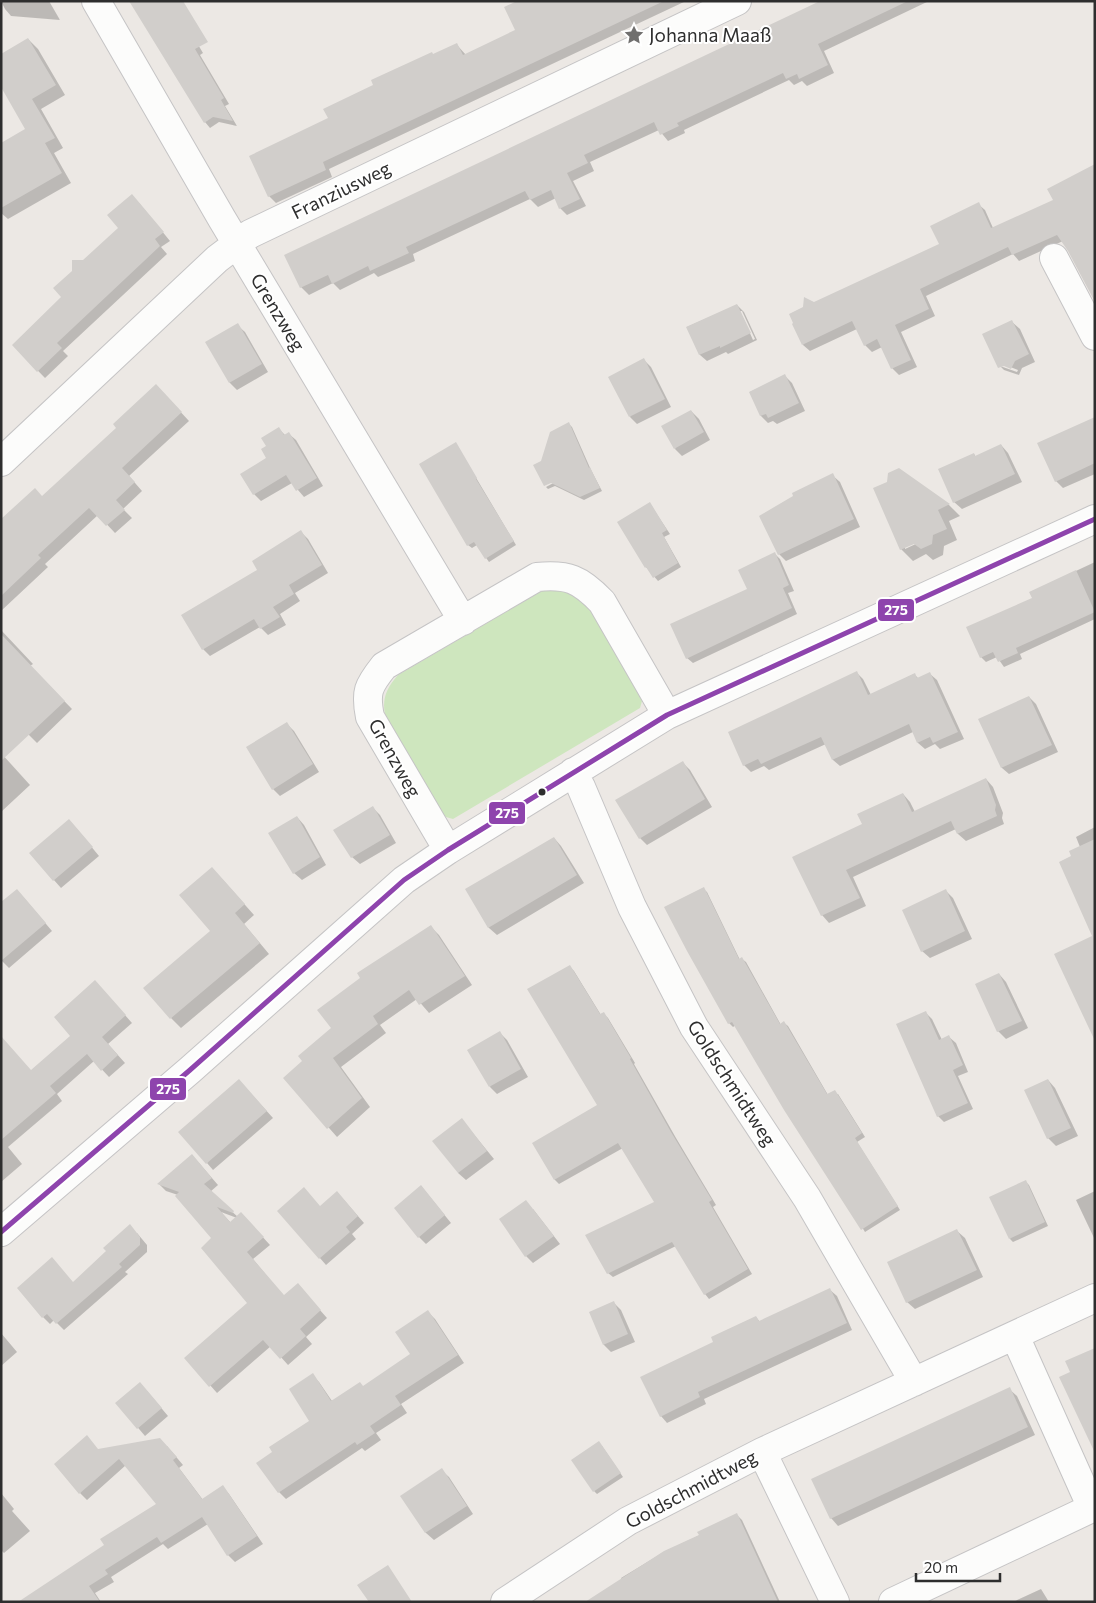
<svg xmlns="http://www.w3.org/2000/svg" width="1096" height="1603" viewBox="0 0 1096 1603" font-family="Commissioner,sans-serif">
<rect width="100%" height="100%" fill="#ece8e4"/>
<path fill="#cee6be" d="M559,585L585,600L639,693L642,701L640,708L453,819L446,817L441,812L387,723C381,702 384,691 398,675L547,588Z"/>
<path fill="#0003" fill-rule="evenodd" d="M1,1H49L60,20L11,16L5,9Z
M172,1L203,53L200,55L229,104L225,106L237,126L219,122L210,128L205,122Z
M541,1H686L329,169L332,177L276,203L269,196L329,119L434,55L457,45L466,55L517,31Z
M824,1H929L824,51L834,73L807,86L802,81L794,85L789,80L684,130L685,133L668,141L659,130L590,162L594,171L573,181L586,206L567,215L560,208L556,198L538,207L530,199L413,254L415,261L378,277L374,273L340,290L333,283L309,295L301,287L286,256Z
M28,39L38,49L65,95L41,109L63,148L54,153L71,183L8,219L1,213V144L27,129Z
M1089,168L1063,241L1019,261L1013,254L926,296L935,316L901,332L917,367L899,375L892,368L882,347L872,352L865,345L857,329L810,351L803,345L814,304L941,244L978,204L985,210L993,228L1055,201Z
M139,203L170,241L161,247L167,254L63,351L68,356L45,378L13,345L63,297L84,261L120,228Z
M737,305L744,312L757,340L728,354L726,352L707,361L700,355L687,327ZM740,311H742L755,339L753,340Z
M1012,322L1020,329L1035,362L1022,368L1019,375L1004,370L1000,366L1017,372L1018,370L1000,363Z
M237,325L245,332L268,372L237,390L230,383L207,343Z
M644,360L651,367L671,407L637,424L630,417Z
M785,376L792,383L805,411L777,424L773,421L768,423L761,416L750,392Z
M164,394L189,421L129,476L142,491L123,509L132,518L115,533L98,515L45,564L48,567L1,611V527L42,498Z
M691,411L699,419L710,440L682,456L675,449Z
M1095,419V474L1063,488L1056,481Z
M569,424L572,427L591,470L602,491L584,500L555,486L548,489L546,487L557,481L542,462Z
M279,429L286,436L289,434L296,440L323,486L304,497L292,483L261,501L254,494L268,459L267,446Z
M456,444L516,545L489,562L477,545L472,548L468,545Z
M1001,445L1008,453L1022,482L962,509L954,502L974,454L976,457Z
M899,469L949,505L960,516L949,521L957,540L944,546L943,555L933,560L926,554L913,561L901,549L875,489L888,483ZM919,540L920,542L905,549V547Z
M832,475L840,482L860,527L786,561L779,554Z
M650,504L670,534L664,537L681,567L658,581L646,567Z
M301,532L308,539L328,573L295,593L300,601L280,614L286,625L268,635L260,627L210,656L203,649L259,570Z
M775,554L780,559L794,591L788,593L797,614L693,663L687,658L748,590Z
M1095,562V619L1020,654L1022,659L1004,667L997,657L986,662L981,657L1034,599L1031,592Z
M1,630L33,664L30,666L72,709L37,743L1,707Z
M857,673L863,679L871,695L914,674L919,679L930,674L937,680L964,739L940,749L935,744L925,749L918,743L913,732L840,766L833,760L826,744L769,770L764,766L751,772L744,765Z
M1029,697L1036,704L1058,752L1009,774L1002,768L980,720Z
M287,724L294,731L319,772L280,796L273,789Z
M1,753L30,785L1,812Z
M682,762L690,770L712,807L647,845L640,838Z
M986,779L993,787L1003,813L1002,818L1004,824L966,841L958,834L956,829L853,877L866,906L829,923L822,915L863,824L903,794L910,802L915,812Z
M372,807L380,815L396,843L360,864L352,857Z
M297,817L304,825L326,865L302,880L294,873Z
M1095,827V1026L1094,936L1073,857L1080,847L1076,837Z
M76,828L99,856L61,888L30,853Z
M554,838L561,846L584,883L497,935L489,928L467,890Z
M222,879L254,915L244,924L269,954L181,1028L171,1018L211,931Z
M703,889L707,892L740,960L742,959L746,962L781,1025L784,1023L788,1026L828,1095L838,1094L865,1137L857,1142L900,1210L865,1232L736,1025L733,1027L729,1023L688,950Z
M946,891L953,898L972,939L930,958L922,951Z
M24,898L52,931L9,968L1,960Z
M430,926L439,935L472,985L429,1013L417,999L380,1025L386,1033L341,1067L370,1107L337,1137L285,1078L304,1061L333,1028Z
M570,967L574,971L601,1015L603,1013L608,1018L635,1063L634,1064L676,1138L716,1205L713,1207L752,1274L709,1299L705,1294L676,1246L613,1277L608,1273L656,1202L623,1148L559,1184L555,1180L534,1144L599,1106Z
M999,974L1006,982L1028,1028L1006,1039L998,1031Z
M102,989L132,1023L108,1044L125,1063L109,1077L94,1061L57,1094L62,1101L8,1147L22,1164L1,1182V1104L31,1071L72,1036Z
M925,1012L932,1019L942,1040L949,1037L956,1043L968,1072L958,1076L973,1109L944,1122L938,1116Z
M500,1033L507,1040L528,1077L497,1094L490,1087Z
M1048,1080L1055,1088L1078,1136L1056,1146L1048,1138Z
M245,1087L273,1118L213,1170L207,1163Z
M462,1120L494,1159L466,1180L458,1173Z
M199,1163L218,1185L210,1192L238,1217L248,1221L270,1245L253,1259L284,1297L304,1292L327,1318L306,1337L312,1344L288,1365L271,1346L217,1393L186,1358L249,1303L213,1238L178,1195L166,1191L159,1184ZM221,1212L237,1218L231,1223Z
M1026,1182L1029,1185L1048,1226L1013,1242L1010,1239Z
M421,1186L451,1223L426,1244L419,1237Z
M1095,1191V1240L1076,1200Z
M344,1200L364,1223L352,1234L356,1239L326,1265L279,1211L321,1207Z
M533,1209L560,1244L533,1263L526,1256Z
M957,1231L965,1238L983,1277L915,1309L907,1302Z
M137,1233L147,1245V1252L125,1272L128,1274L64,1330L54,1320L50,1324L43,1317L73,1283Z
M830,1290L837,1296L852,1330L704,1399L706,1404L667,1423L661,1416L715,1342L756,1317L760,1322Z
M614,1303L621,1310L635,1342L611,1352L604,1345L591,1313Z
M428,1312L435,1319L464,1363L401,1404L407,1413L376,1433L381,1440L365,1451L362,1448L286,1499L279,1492L274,1452L310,1421L312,1375L319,1382L332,1401L363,1387L412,1354Z
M1,1333L17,1352L1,1366Z
M1009,1389L1017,1396L1035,1435L838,1526L831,1518Z
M147,1391L168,1416L145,1436L117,1403Z
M167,1446L183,1465L179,1468L203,1500L223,1487L229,1494L263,1544L235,1562L228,1555L208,1524L168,1549L163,1544L111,1577L114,1582L95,1593L101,1602H35L158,1504L126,1465L87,1500L80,1493L99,1450Z
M602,1446L623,1477L597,1494L594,1491Z
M441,1470L449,1477L473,1514L434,1540L426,1533L402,1496Z
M1,1493L14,1509L12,1511L30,1531L4,1553L1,1550Z
M737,1515L742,1520L780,1602H731L622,1580L621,1578L664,1552L700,1535Z
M1041,1589L1049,1602H1013Z"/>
<path fill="#d1cecb" d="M129,1H183L208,42L195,49L224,98L221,100L233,121L213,117L204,123Z
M517,1H664L323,162L326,170L268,197L249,156L328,118L323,109L373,85L371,80L432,52L433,54L457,43L463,55L515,30L504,7Z
M820,1H908L818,44L828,65L799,79L797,74L786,79L783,73L677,123L679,126L660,135L654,122L584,155L588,163L567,173L580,199L559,209L551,190L530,200L525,191L406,247L409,253L370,271L368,266L332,284L328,275L300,288L284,255Z
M28,38L56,85L32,99L55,138L45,143L62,173L1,208V143L25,129L1,87V54Z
M1095,164V302L1068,251L1057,235L1012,255L1008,247L920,289L929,309L895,325L911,360L891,369L877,339L864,346L852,321L802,345L792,324L793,323L789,314L803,307L804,297L814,302L939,244L930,226L979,202L991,228L1053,200L1047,189Z
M132,194L164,232L155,239L160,246L57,343L62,348L37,372L12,345L61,297L53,288L72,271V260H83L118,228L107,215Z
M737,304L751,333L720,348V346L699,355L686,327Z
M1012,320L1029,354L1015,361L1011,369L1004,366L998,368L982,334Z
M238,323L262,364L229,383L205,342Z
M644,358L665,399L629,417L608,377Z
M785,374L799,403L768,418L766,414L760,416L749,392Z
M156,384L182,412L122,468L135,482L116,500L125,510L106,526L89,508L38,555L41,558L1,596V519L35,488L42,496L116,428L113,424Z
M691,410L704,432L674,449L661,426Z
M1095,417V463L1055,482L1037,443Z
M569,422L589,468L590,467L600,488L580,497L551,483L544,486L533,465L541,461L550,432Z
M279,427L284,435L289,432L317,478L296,491L286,475L253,495L240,474L266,458L261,449L266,446L261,438Z
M456,442L477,478L476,479L514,541L485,559L474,542L467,546L419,464Z
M1001,444L1015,474L953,503L938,469L974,453L975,456Z
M899,468L950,504L938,510L947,529L933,535L932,544L921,549L914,544L900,550L873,488L887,482L888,473Z
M833,473L854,519L778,555L759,516L793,496L792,493Z
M650,502L667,530L662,533L678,563L653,578L646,567L645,568L617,522Z
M301,530L322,565L289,585L294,594L273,607L280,617L260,629L254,619L202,650L181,615L257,570L252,561Z
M775,552L789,585L783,588L792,608L686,659L670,624L747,589L738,570Z
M1076,570L1095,612L1016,648L1018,653L998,662L993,652L980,658L966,627L1032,598L1029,592Z
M1,634L65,701L1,761Z
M857,671L868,695L915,673L917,678L930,672L958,732L933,743L930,737L917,743L909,724L832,760L821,737L761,764L758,759L743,766L728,732Z
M1029,696L1052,745L1001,768L978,719Z
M287,722L313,764L272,790L246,747Z
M683,761L705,799L639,839L615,800Z
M986,778L996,805L995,810L997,816L957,834L951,821L846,870L860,898L821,916L792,857L862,824L857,814L903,793L912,812Z
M373,806L390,835L351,858L333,830Z
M297,816L320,857L293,874L268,833Z
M69,819L93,847L53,881L29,853Z
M554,837L577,875L488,928L465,889Z
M1095,839V1041L1054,954L1092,936L1059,862L1071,856L1069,851Z
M212,867L245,904L235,913L260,943L170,1019L143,988L210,931L179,895Z
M704,887L739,959L742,957L780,1024L784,1021L827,1094L835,1090L862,1133L855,1138L898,1206L861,1230L784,1110L732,1022L728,1024L687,951L664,907Z
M17,889L46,923L1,961V902Z
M946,889L965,931L921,952L902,910Z
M431,925L465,976L419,1005L409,990L373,1016L378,1024L333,1058L362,1098L327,1129L283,1078L302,1061L298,1056L331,1028L317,1010L360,978L357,973Z
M570,965L600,1014L604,1012L631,1058L630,1059L671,1132L712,1200L709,1202L748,1269L704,1295L672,1242L607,1274L585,1235L654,1202L618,1143L554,1180L532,1143L597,1105L527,989Z
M999,973L1022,1021L997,1032L975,984Z
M95,980L126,1015L102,1037L118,1055L101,1071L87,1054L50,1086L56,1093L1,1140V1036L31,1070L70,1036L54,1017Z
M926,1011L939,1040L949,1035L963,1065L953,1070L968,1103L937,1117L896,1024Z
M500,1031L521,1069L489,1087L467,1050Z
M239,1079L267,1111L206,1164L178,1132Z
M1048,1079L1071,1128L1047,1139L1024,1090Z
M462,1118L487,1151L458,1173L432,1141Z
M192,1154L212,1178L204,1184L234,1211L233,1213L217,1207L230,1222L241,1212L264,1237L247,1252L284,1295L298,1283L321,1310L300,1329L306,1336L280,1359L263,1340L209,1387L184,1358L247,1303L201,1248L211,1238L175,1196L179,1192L157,1184Z
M1026,1180L1045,1222L1009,1239L989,1197Z
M421,1185L445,1215L418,1238L394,1208Z
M304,1187L320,1206L337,1191L358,1216L346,1227L350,1232L319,1259L277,1211Z
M526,1200L554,1236L525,1257L499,1219Z
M130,1224L140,1237V1245L119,1264L122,1267L56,1324L47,1314L42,1318L17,1288L52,1257L73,1282L106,1251L103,1248Z
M957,1229L977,1270L906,1303L887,1262Z
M830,1288L847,1323L698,1392L700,1397L660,1417L640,1377L713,1342L711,1337L756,1316L759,1321Z
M614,1301L628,1334L603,1345L589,1312Z
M428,1310L458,1355L395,1396L401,1405L370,1426L375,1433L357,1445L355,1442L278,1493L256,1463L272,1452L269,1447L309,1421L289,1389L313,1373L331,1401L360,1382L363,1386L410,1354L395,1332Z
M1095,1348V1453L1059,1377L1070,1372L1065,1361Z
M140,1382L162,1408L137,1429L115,1403Z
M1010,1387L1028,1427L830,1519L811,1479Z
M87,1435L98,1449L160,1438L177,1457L173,1460L202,1499L223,1485L257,1536L227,1556L202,1517L161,1543L157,1537L105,1570L108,1574L89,1586L100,1602H18L104,1545L100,1539L156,1504L119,1459L79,1494L54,1464Z
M599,1441L621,1473L593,1492L571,1460Z
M442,1468L467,1506L425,1533L400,1496Z
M737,1513L778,1602H585L664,1551L699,1535L697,1532Z
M388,1565L412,1602H369L357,1585Z"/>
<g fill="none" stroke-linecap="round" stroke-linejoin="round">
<defs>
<path id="minor" d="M96,1L222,219L463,621
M1054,258L1095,336
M1,462L217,259L250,234L737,1
M573,772L581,787L632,907L694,1027L807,1198L914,1382
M448,850L370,717C365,692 368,686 384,666L537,577C568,574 580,579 602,602L667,715
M1,1232L190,1070L404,880L448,850L667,715L1095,519
M762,1452L835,1602
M505,1602L628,1521L762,1452L1095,1298
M893,1602L1092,1508L1015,1336"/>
</defs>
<use href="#minor" stroke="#c5c4c5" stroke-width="30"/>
<use href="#minor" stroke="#fcfcfb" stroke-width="28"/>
<defs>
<path id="bus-1" d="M1,1232L190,1070L404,880L448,850L667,715L1095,519"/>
</defs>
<use href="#bus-1" stroke="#fff" stroke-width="9"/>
<use href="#bus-1" stroke="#8e44ad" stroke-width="5"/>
</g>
<defs>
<symbol id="sight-bare" viewBox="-9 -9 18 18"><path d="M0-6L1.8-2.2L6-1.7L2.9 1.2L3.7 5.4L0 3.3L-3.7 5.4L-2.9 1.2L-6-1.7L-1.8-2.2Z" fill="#706f6e" stroke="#fff" stroke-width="2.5" paint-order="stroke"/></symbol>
</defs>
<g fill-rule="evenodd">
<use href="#sight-bare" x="620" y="21" width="28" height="28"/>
</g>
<circle fill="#2e2e2e" stroke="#fff" stroke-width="2" cx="542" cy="792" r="4.5"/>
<g text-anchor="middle" stroke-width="4" stroke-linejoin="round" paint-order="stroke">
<g font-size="19" fill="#2e2e2e" stroke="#fff" text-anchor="start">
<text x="649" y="42">Johanna Maaß</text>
</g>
<g font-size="19" fill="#2e2e2e" stroke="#fff">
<text transform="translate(341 190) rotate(-26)" y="7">Franziusweg</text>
<text transform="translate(278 312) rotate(59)" y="7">Grenzweg</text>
<text transform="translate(395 758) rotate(61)" y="7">Grenzweg</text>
<text transform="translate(732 1083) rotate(57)" y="7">Goldschmidtweg</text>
<text transform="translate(691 1489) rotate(-28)" y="7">Goldschmidtweg</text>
</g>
</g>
<g stroke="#fff" stroke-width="2">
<rect x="877" y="598" width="38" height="24" rx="5" fill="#8e44ad"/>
<rect x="488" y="801" width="38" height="24" rx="5" fill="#8e44ad"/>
<rect x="149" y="1077" width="38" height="24" rx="5" fill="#8e44ad"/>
</g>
<g font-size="14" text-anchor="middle" font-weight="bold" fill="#fff">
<text x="896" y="615">275</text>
<text x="507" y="818">275</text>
<text x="168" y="1094">275</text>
</g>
<rect width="1096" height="1603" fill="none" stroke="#2e2e2e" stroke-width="5"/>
<path d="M916 1573v8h84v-8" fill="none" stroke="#2e2e2e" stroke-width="2.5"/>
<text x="924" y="1573" font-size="15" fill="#2e2e2e" stroke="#ffffff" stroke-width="4" paint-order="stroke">20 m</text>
</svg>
